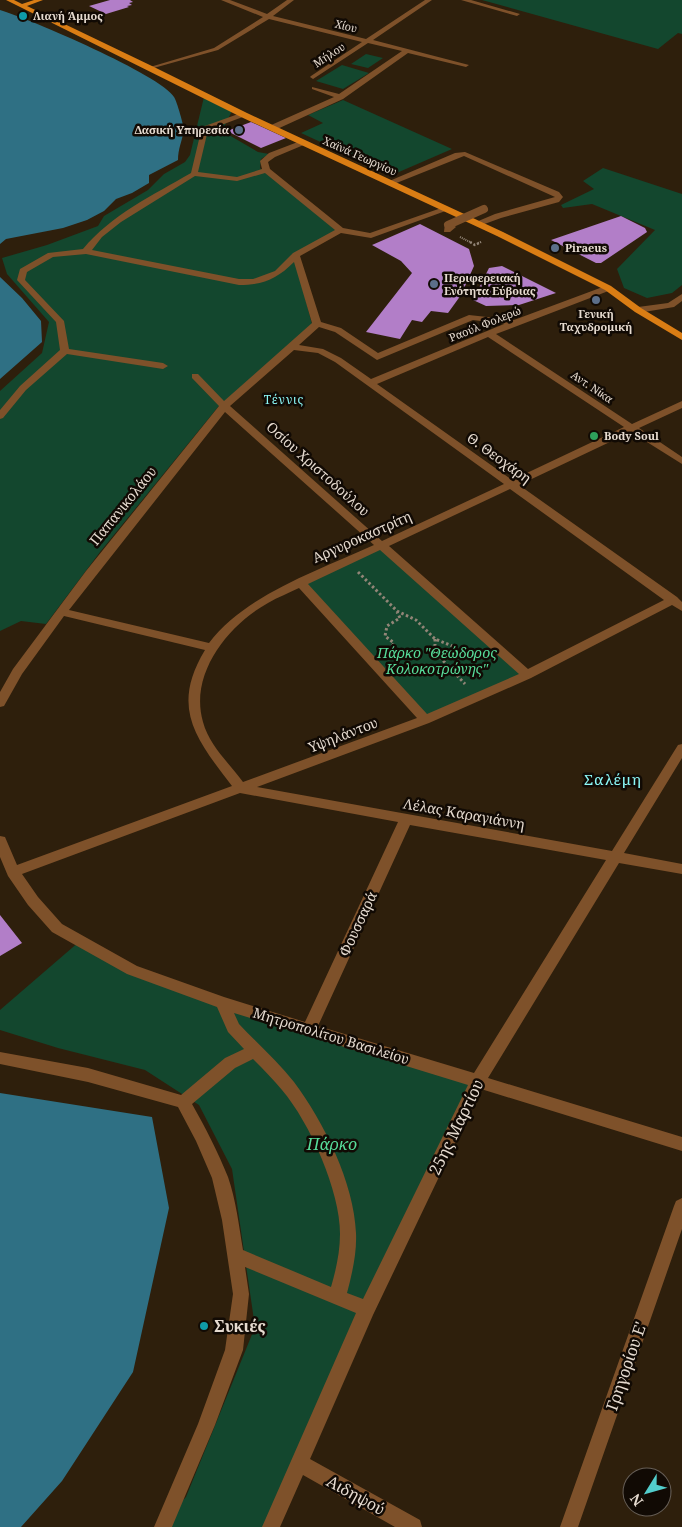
<svg xmlns="http://www.w3.org/2000/svg" width="682" height="1527" viewBox="0 0 682 1527" font-family="'Noto Serif',serif">
<rect width="100%" height="100%" fill="#2e1f0c"/>
<path fill="#13472e" d="M482,0H682V34L678,33L658,49Z
M366,54L383,58L368,68L351,64Z
M342,65L369,73L343,89L316,81Z
M204,97L232,111L222,131L258,152L269,154L261,159L260,168L336,230L294,255L312,324L218,407L100,552L46,624L21,621L0,631V391L42,353L49,322L7,274L2,258L47,245L98,226L104,216L148,190L164,174L185,162L190,155Z
M343,100L452,149L392,175L301,133L323,123L308,115Z
M603,168L682,194V285L672,293L647,298L624,288L617,269L655,230L592,204L563,208L561,205L594,189L583,181Z
M381,546L527,675L425,720L300,582Z
M80,941L132,970L477,1082L271,1527H157L186,1497L255,1327L232,1169L199,1105L145,1070L58,1048L0,1030V1010Z"/>
<path fill="#2f7084" d="M0,10C30,19 161,75 174,97C177,101 184,127 184,130C182,141 178,149 178,160L149,175V183L132,193L116,199L104,211L87,220L63,228L6,239L0,244Z
M0,277L22,298L41,321L42,342L0,379Z
M0,1093L152,1117L169,1208L133,1372L62,1481L21,1527H0Z"/>
<path fill="#b27ec8" d="M110,0H130L133,2L129,3L132,5L127,6L129,7L106,14L89,6Z
M251,122L286,138L261,148L227,131Z
M621,216L645,228L647,232L601,263H596L551,240Z
M420,224L469,249L474,266L461,295L448,313L431,311L422,322L412,320L400,339L366,332L412,273L401,261L372,245Z
M502,266L556,293L519,305L486,306L473,300L489,268Z
M0,915L22,943L0,956Z"/>
<g fill="none" stroke-linecap="round" stroke-linejoin="round">
<path stroke="#928577" stroke-width="2" stroke-dasharray="1 1" stroke-linecap="butt" d="M460,237L472,243
M478,243L481,242"/>
<path stroke="#928577" stroke-width="2.5" stroke-dasharray="2 2" stroke-linecap="butt" d="M470,242L475,245L481,242"/>
<path stroke="#928577" stroke-width="3" stroke-dasharray="2.5 2.5" stroke-linecap="butt" d="M358,572L397,611L416,620L435,639L462,650
M435,639V652L465,684
M387,654L394,643L385,636L387,626L400,618L397,612"/>
<path fill="#7e512a" fill-rule="evenodd" d="M221,0H230L267,14L287,0H294L273,16L366,39L425,0H432L373,40L469,65L466,67L408,53L343,99L275,130H269V126L334,97L312,89V87L339,94L402,51L368,43L313,79L310,77L311,76L362,42L269,19L218,50L150,69V67L214,48L263,17Z
M461,0H471L520,14L517,16Z
M241,113L248,115L208,130L198,172L237,177L262,169L260,161L269,153L303,140L307,142L306,144L275,157L268,162L270,169L343,228L370,233L444,207L451,209L371,238L341,233L300,256L321,322L341,328L378,353L469,315L514,320L608,285L612,288L611,290L496,334L632,424L682,401V408L639,428L682,457V464L631,432L519,485L677,597L682,602V611L672,605L531,678L429,723L257,787L612,851L678,745L682,744V758L624,853L682,864V874L619,863L488,1078L682,1137V1151L481,1089L373,1315L310,1459L420,1520L422,1527H395L303,1475L280,1527H262L356,1313L245,1267L249,1294L243,1350L215,1425L172,1527H154L198,1424L225,1350L233,1294L222,1220L212,1178L196,1141L178,1107L88,1082L0,1064V1052L88,1068L181,1095L225,1058L244,1049L228,1032L217,1007L127,974L52,932L28,905L8,876L0,857V836L5,837L17,865L232,786C196,739 170,708 205,650L64,616L22,674L4,706L0,707V692L13,669L86,571L219,406L192,378V374H198L224,401L312,323L294,262C277,279 263,285 239,285L86,254L53,257L27,272L25,280L64,321L69,349L163,363L168,366L163,369L67,354L26,390L3,418L0,419V410L20,386L60,350L56,322L17,280L20,269L48,253L83,249C111,215 153,195 191,173L202,127ZM265,173L335,230L293,253L275,271L253,279H239L92,250L102,237L121,222L195,176L237,181ZM473,320L504,324L371,379L341,358L323,349L299,345L319,327L335,332L377,360ZM488,337L624,427L512,480L377,384ZM294,350L318,353L335,362L504,484L382,541L230,406ZM225,412L374,545C320,570 246,594 209,643L69,610ZM510,489L664,600L528,669L389,546ZM380,550L519,674L427,714L308,584ZM299,588L417,718L243,782C229,763 209,745 203,722C189,674 228,625 268,603C278,597 289,593 299,588ZM240,793L398,822L305,1022L224,997L137,966L62,924L38,897L22,874ZM410,825L606,860L474,1073L318,1026ZM234,1013L468,1085L363,1299L347,1293C352,1274 357,1253 356,1233C354,1183 324,1122 294,1082C278,1062 257,1043 239,1024ZM253,1059C263,1069 273,1079 282,1090C310,1123 340,1191 340,1234C340,1252 336,1270 331,1287L243,1250C239,1226 236,1200 228,1177C218,1152 205,1127 192,1104L235,1068Z
M465,152L559,192L563,197L559,202L501,218L479,226L475,224L476,222L495,214L555,197L464,156L394,184L387,182L455,153Z
M445,223H451L456,227L450,232H444Z
M682,294V301L674,307L638,313L634,310L638,307L668,303Z
M682,1198V1229L578,1527H560L674,1206L676,1201Z"/>
<path fill="#da7d14" fill-rule="evenodd" d="M6,0H14L22,4L34,0H43L27,6L154,67L247,113L503,232L611,286L641,308L682,333V340L635,312L605,290L497,236L241,117Z"/>
<path stroke="#7e512a" stroke-width="8" d="M448,225L484,209"/>
</g>
<g fill="#0f9aa8" stroke="#110a04" stroke-width="2">
<circle cx="23" cy="16" r="5"/>
<circle cx="204" cy="1326" r="5"/>
</g>
<g fill="#5c6f8a" stroke="#110a04" stroke-width="2">
<circle cx="239" cy="130" r="5"/>
<circle cx="555" cy="248" r="5"/>
<circle cx="434" cy="284" r="5"/>
<circle cx="596" cy="300" r="5"/>
</g>
<circle fill="#2e9e5b" stroke="#110a04" stroke-width="2" cx="594" cy="436" r="5"/>
<g text-anchor="middle" stroke-width="5" stroke-linejoin="round" paint-order="stroke">
<g font-size="11" font-weight="bold" fill="#e6dbd0" stroke="#110a04" text-anchor="start">
<text x="33" y="20">Λιανή Άμμος</text>
<text x="229" y="134" text-anchor="end">Δασική Υπηρεσία</text>
<text x="565" y="252">Piraeus</text>
<text x="444" y="282">Περιφερειακή<tspan x="444" dy="13">Ενότητα Εύβοιας</tspan></text>
<text x="596" y="318" text-anchor="middle">Γενική<tspan x="596" dy="13">Ταχυδρομική</tspan></text>
<text x="604" y="440">Body Soul</text>
</g>
<g font-size="11" fill="#e6dbd0" stroke="#110a04">
<text transform="translate(346 26) rotate(14)" y="4">Χίου</text>
<text transform="translate(329 55) rotate(-33)" y="4">Μήλου</text>
<text transform="translate(360 156) rotate(24)" y="4">Χαϊνά Γεωργίου</text>
<text transform="translate(485 324) rotate(-22)" y="4">Ραούλ Φολερώ</text>
<text transform="translate(592 387) rotate(34)" y="4">Αντ. Νίκα</text>
</g>
<g font-size="12" letter-spacing="1" fill="#8cf8f7" stroke="#110a04">
<text x="284" y="404">Τέννις</text>
</g>
<g font-size="14" fill="#e6dbd0" stroke="#110a04">
<text transform="translate(499 458) rotate(36)" y="5">Θ. Θεοχάρη</text>
<text transform="translate(318 469) rotate(42)" y="5">Οσίου Χριστοδούλου</text>
<text transform="translate(123 506) rotate(-51)" y="5">Παπανικολάου</text>
<text transform="translate(362 537) rotate(-24)" y="5">Αργυροκαστρίτη</text>
<text transform="translate(343 735) rotate(-21)" y="5">Υψηλάντου</text>
<text transform="translate(464 814) rotate(10)" y="5">Λέλας Καραγιάννη</text>
<text transform="translate(358 924) rotate(-65)" y="5">Φουσσαρά</text>
<text transform="translate(331 1036) rotate(17)" y="5">Μητροπολίτου Βασιλείου</text>
</g>
<g font-size="14" font-style="italic" fill="#57dc9a" stroke="#110a04">
<text x="437" y="658">Πάρκο "Θεώδορος<tspan x="437" dy="16">Κολοκοτρώνης"</tspan></text>
</g>
<g font-size="15" letter-spacing="1" fill="#8cf8f7" stroke="#110a04">
<text x="613" y="785">Σαλέμη</text>
</g>
<g font-size="16" fill="#e6dbd0" stroke="#110a04">
<text transform="translate(456 1127) rotate(-64)" y="6">25ης Μαρτίου</text>
<text transform="translate(626 1366) rotate(-71)" y="6">Γρηγορίου Ε'</text>
<text transform="translate(356 1495) rotate(29)" y="6">Αιδηψού</text>
</g>
<g font-size="16" font-style="italic" fill="#57dc9a" stroke="#110a04">
<text x="332" y="1150">Πάρκο</text>
</g>
<g font-size="16" font-weight="bold" fill="#e6dbd0" stroke="#110a04" text-anchor="start">
<text x="214" y="1332">Συκιές</text>
</g>
</g>
<g transform="translate(647 1492) rotate(233)"><circle r="24" fill="#110a04" stroke="#665e56"/>
<path d="M0-4L9 19L0 12L-9 19Z" fill="#52cdcc"/>
<text y="-8" font-size="14" font-weight="bold" text-anchor="middle" fill="#e6dbd0">N</text>
</g>
</svg>
